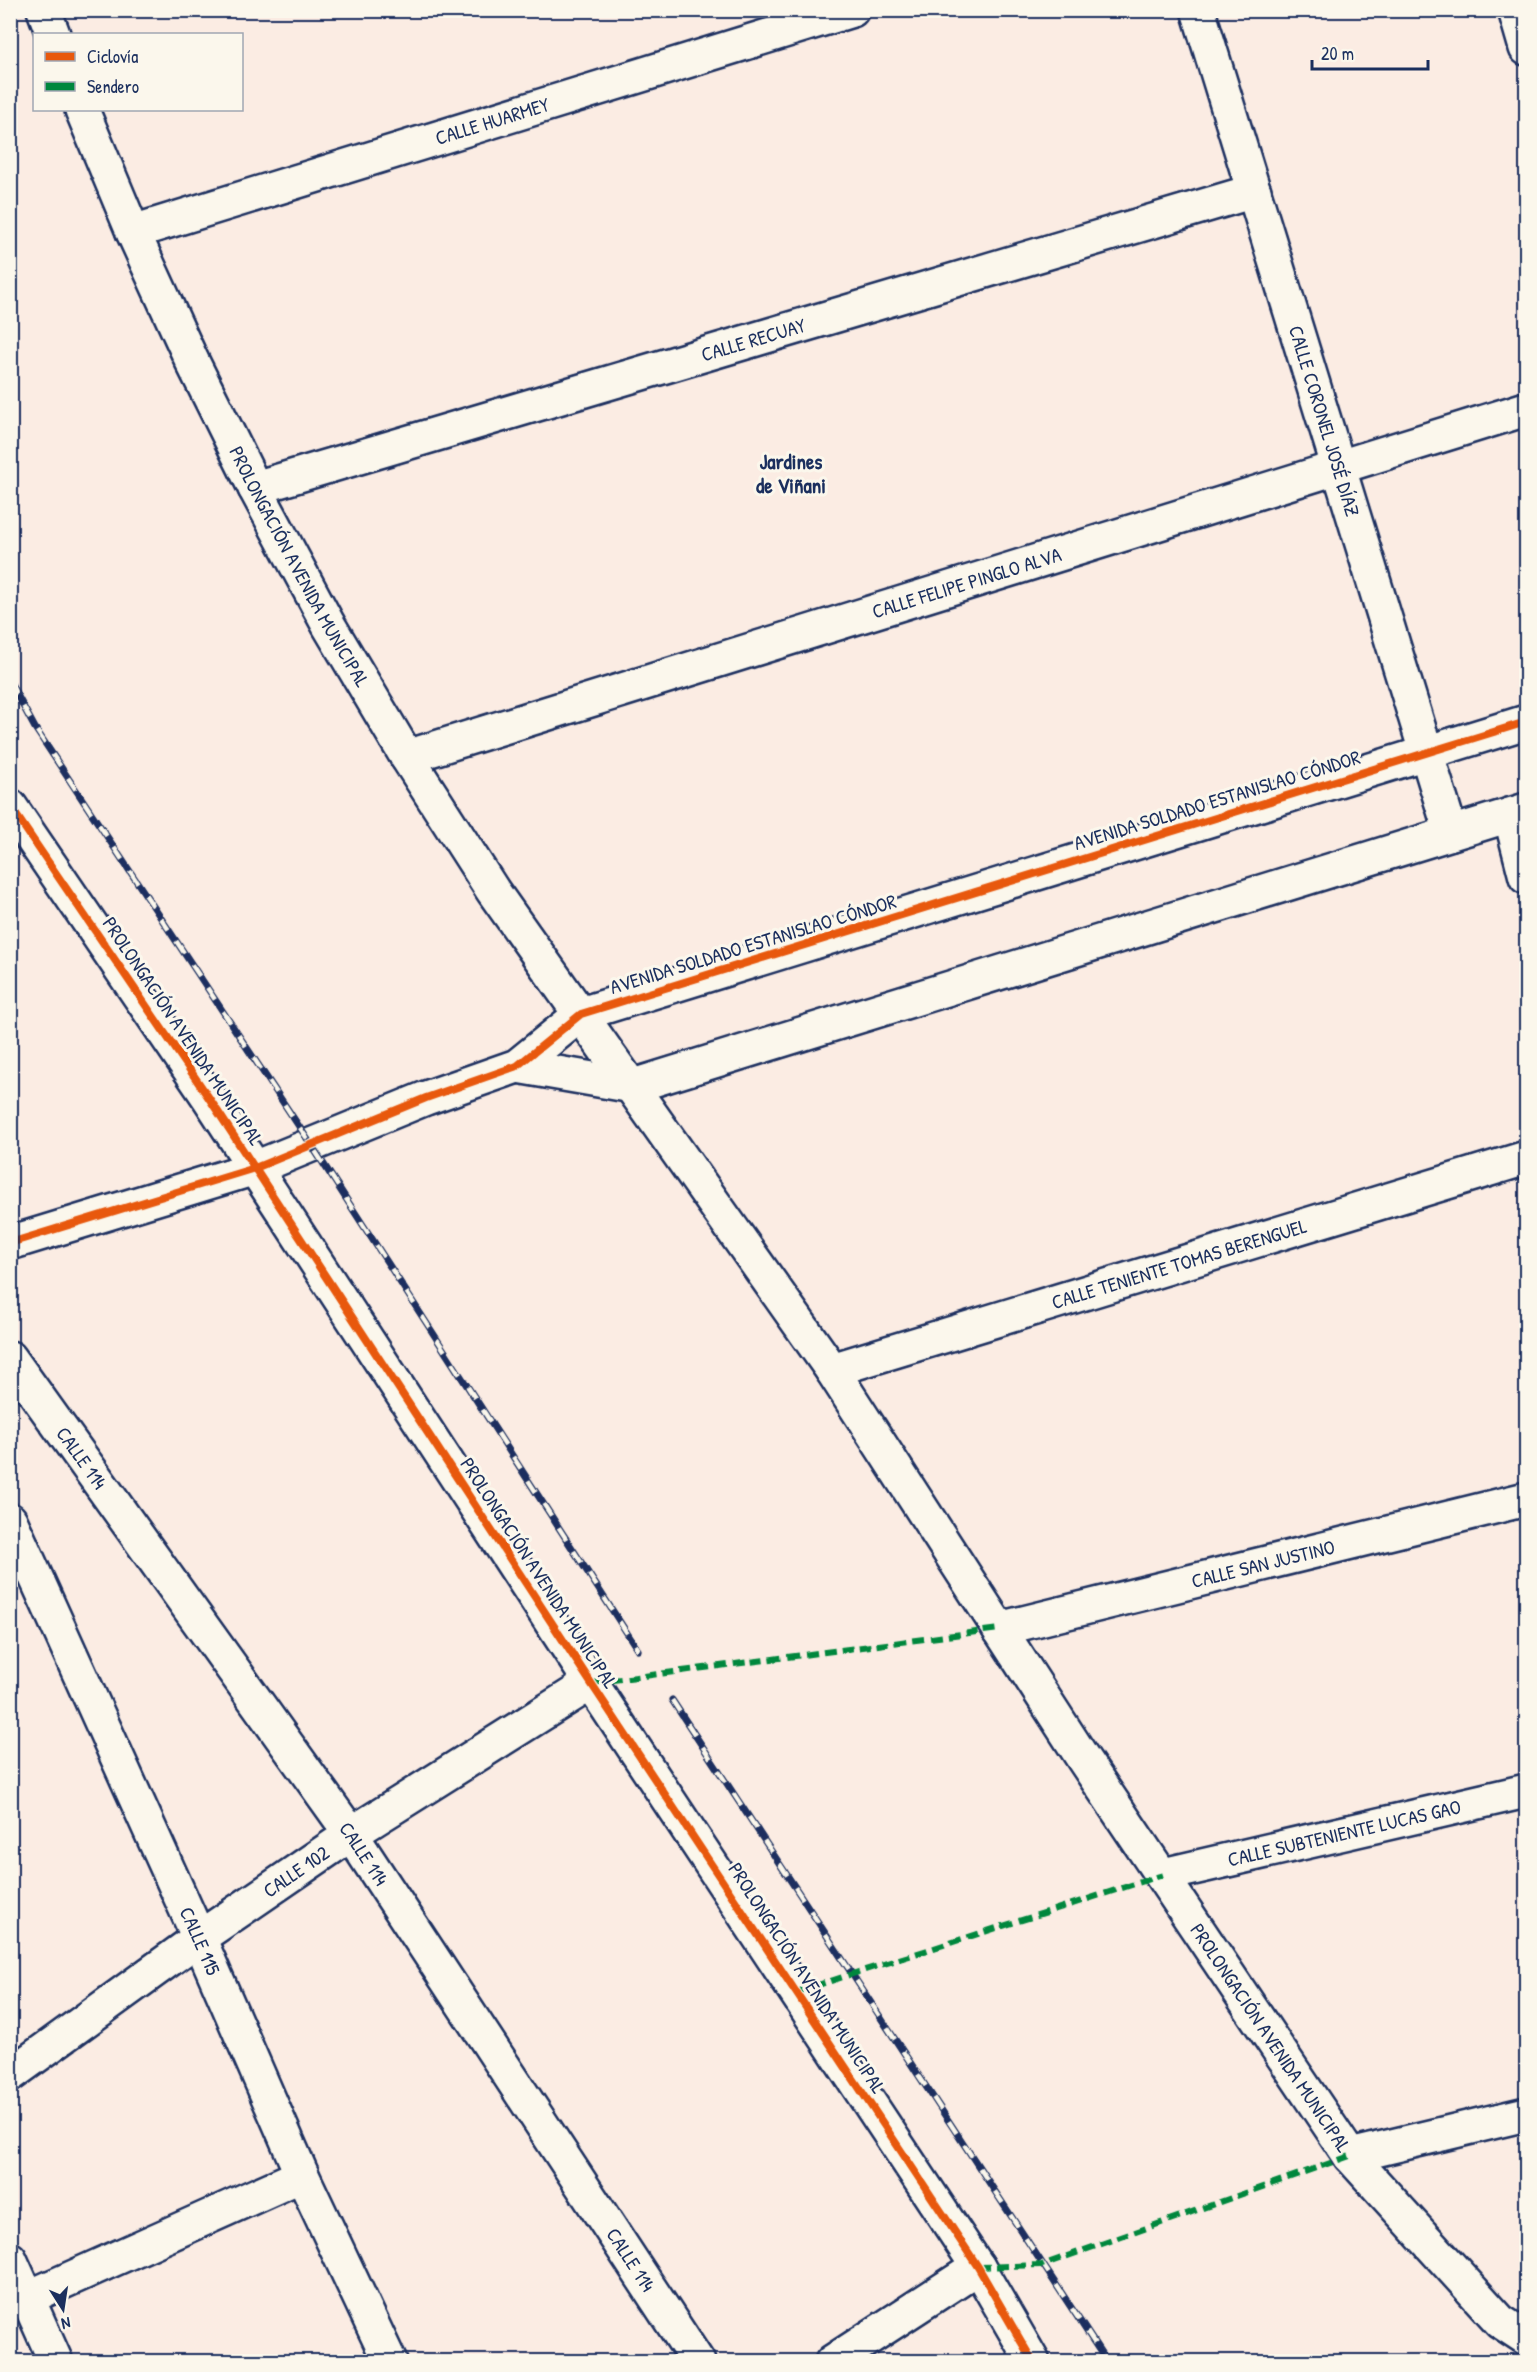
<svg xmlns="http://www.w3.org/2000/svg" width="1537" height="2372" viewBox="0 0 1537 2372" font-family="'Patrick Hand',sans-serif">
<rect width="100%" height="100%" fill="#fbece3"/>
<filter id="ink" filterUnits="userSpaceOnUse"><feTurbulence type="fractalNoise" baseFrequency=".0167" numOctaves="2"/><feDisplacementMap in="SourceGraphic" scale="12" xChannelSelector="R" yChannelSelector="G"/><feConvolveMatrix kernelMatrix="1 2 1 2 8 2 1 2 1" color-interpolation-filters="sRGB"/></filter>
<g filter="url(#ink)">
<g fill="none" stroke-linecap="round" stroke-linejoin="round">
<defs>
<g id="street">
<path id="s1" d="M1198,10L1451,833"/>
<path d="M1515,10L1526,48"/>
<path id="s2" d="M133,232L852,10"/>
<path id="s3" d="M255,488L1254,191"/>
<path id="s4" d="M407,757L1526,409"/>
<path d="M1510,815L1526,877"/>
<path id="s5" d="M10,1358L351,1834L698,2362"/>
<path id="s6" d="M832,1370L1526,1158"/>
<path id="s7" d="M10,1520L199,1938L302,2175L390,2362"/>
<path id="s8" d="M999,1629L1526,1499"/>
<path id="s9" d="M1163,1875L1526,1791"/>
<path id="s10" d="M10,2075L199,1938L351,1834L591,1683"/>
<path d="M1350,2156L1526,2114"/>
<path d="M10,2259L56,2362"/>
<path d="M27,2298L302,2175"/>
<path d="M832,2362L978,2267"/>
</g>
<g id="secondary">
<path d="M44,10L53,34"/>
<path id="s11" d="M82,110L133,232L192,361L255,488L328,624L407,757L493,891L832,1370L1084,1760L1350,2156L1500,2321L1526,2338"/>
<path d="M10,806L209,1098L591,1683L978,2267L1033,2362"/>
<path d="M517,1066L633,1086L1526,810"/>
<path d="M10,1243L255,1168L426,1098L517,1066L581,1014L1526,722"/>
</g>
</defs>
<use href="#street" stroke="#1b2f5e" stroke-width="38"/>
<use href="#secondary" stroke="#1b2f5e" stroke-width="38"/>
<use href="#street" stroke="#fbf7ec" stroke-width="33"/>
<use href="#secondary" stroke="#fbf7ec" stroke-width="33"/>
<defs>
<path id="rail" d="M10,682L35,728L312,1146L638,1650
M672,1700L1107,2362"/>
</defs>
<use href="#rail" stroke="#1b2f5e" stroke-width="7"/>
<use href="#rail" stroke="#fbf7ec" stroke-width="4.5" stroke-dasharray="14" stroke-linecap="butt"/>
<path stroke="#00873e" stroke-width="6" stroke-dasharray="12 6" stroke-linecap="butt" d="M591,1683L999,1629
M796,1992L1163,1875
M978,2267L1042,2265L1350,2156"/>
<defs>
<path id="cycleway" d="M10,806L209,1098L591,1683L978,2267L1033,2362
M10,1243L255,1168L426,1098L517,1066L581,1014L1526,722"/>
</defs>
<use href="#cycleway" stroke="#fbf7ec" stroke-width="11"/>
<use href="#cycleway" stroke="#e8590c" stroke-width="8"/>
</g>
</g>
<g text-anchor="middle" stroke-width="6" stroke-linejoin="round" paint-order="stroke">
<g font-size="20" fill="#1b2f5e" stroke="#fbf7ec">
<text dy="7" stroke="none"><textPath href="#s2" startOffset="376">CALLE HUARMEY</textPath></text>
<text dy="7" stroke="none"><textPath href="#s3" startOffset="520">CALLE RECUAY</textPath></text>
<text dy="7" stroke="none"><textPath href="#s1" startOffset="430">CALLE CORONEL JOSÉ DÍAZ</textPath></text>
<text dy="7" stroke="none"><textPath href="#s11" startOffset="506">PROLONGACIÓN AVENIDA MUNICIPAL</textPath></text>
<text dy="7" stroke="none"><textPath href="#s4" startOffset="586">CALLE FELIPE PINGLO ALVA</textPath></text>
<text transform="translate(1217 800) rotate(-17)" y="7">AVENIDA SOLDADO ESTANISLAO CÓNDOR</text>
<text transform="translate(753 944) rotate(-17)" y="7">AVENIDA SOLDADO ESTANISLAO CÓNDOR</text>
<text transform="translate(183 1031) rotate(56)" y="7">PROLONGACIÓN AVENIDA MUNICIPAL</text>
<text dy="7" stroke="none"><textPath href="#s6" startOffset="363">CALLE TENIENTE TOMAS BERENGUEL</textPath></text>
<text dy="7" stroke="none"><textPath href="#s5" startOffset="123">CALLE 114</textPath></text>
<text dy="7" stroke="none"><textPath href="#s8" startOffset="272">CALLE SAN JUSTINO</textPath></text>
<text transform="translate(539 1573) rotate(57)" y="7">PROLONGACIÓN AVENIDA MUNICIPAL</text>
<text dy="7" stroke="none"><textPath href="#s9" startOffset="186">CALLE SUBTENIENTE LUCAS GAO</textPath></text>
<text dy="7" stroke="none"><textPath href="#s5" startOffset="609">CALLE 114</textPath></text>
<text dy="7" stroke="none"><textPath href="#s10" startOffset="351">CALLE 102</textPath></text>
<text dy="7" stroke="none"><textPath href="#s7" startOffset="462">CALLE 115</textPath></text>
<text transform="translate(807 1978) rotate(57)" y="7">PROLONGACIÓN AVENIDA MUNICIPAL</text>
<text dy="7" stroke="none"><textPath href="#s11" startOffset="2270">PROLONGACIÓN AVENIDA MUNICIPAL</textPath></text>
<text dy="7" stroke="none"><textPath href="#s5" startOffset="1095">CALLE 114</textPath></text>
</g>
<g font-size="21" font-weight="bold" fill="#1b2f5e" stroke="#fbf7ec">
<text x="791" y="469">Jardines<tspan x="791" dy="24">de Viñani</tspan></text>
</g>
</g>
<rect width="1537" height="2372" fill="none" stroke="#fbf7ec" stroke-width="36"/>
<rect x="18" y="18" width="1501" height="2336" fill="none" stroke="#1b2f5e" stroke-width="2" filter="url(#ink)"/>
<rect x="33" y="33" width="210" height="78" fill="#fbf7ec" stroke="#a1a7b3" stroke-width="1.5"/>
<rect x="45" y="52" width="30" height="9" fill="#e8590c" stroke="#a1a7b3" stroke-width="1.5"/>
<text x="87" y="63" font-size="18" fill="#1b2f5e">Ciclovía</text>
<rect x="45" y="82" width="30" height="9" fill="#00873e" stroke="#a1a7b3" stroke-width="1.5"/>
<text x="87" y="93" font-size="18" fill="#1b2f5e">Sendero</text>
<g transform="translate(63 2309) rotate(168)" stroke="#fbf7ec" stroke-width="4.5" paint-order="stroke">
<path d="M0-4.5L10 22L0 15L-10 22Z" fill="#1b2f5e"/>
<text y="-9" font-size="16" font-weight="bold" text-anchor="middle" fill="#1b2f5e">N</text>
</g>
<path d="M1312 60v9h116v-9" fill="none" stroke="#1b2f5e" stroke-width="3"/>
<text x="1321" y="60" font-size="18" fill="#1b2f5e" stroke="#fbf7ec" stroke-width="4.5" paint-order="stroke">20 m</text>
</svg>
